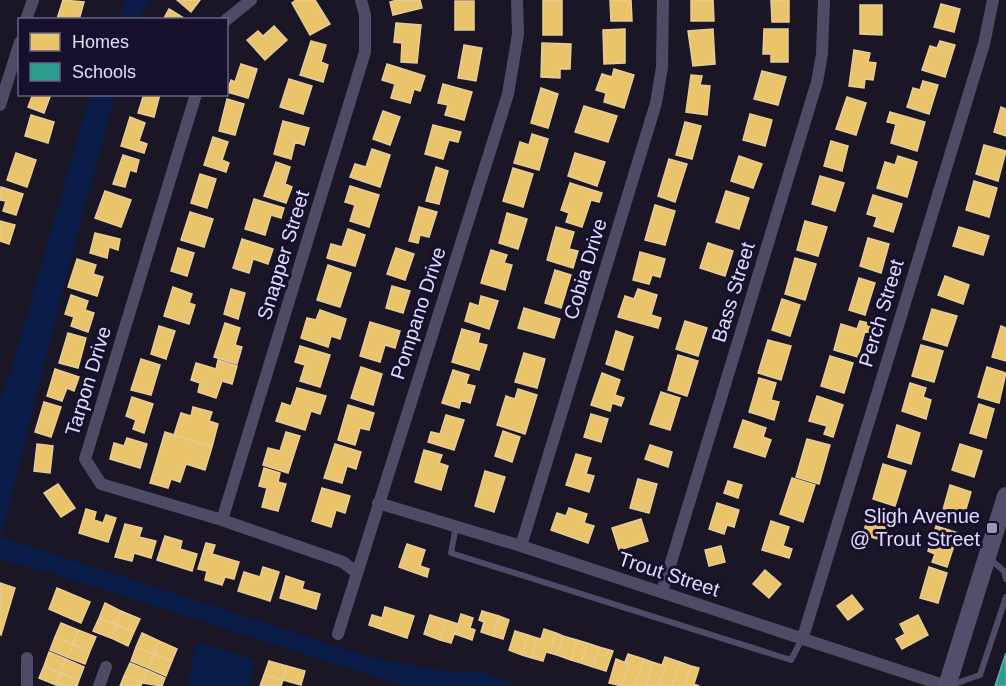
<svg xmlns="http://www.w3.org/2000/svg" width="1006" height="686" viewBox="0 0 1006 686" font-family="Helvetica,sans-serif">
<rect width="100%" height="100%" fill="#1a1626"/>
<path fill="#0a1d49" d="M125,0H149L138,19H118Z
M90,95H115L68,269L1,537L369,657L452,673L483,672L511,682L515,686H405L48,572L0,559V409Z
M196,643L245,656L254,662L249,686H187Z"/>
<path fill="#e9c46a" stroke="#e7cb97" stroke-width="1.5" d="M63,0L84,2L79,20L57,19Z
M177,0H200L191,12Z
M296,0H315L330,24L310,35L292,3Z
M397,0H420L422,8L393,15L390,2Z
M543,0H562V35H543Z
M610,0H631L632,21H611Z
M691,0H713L714,21H691Z
M771,0H789V22H772Z
M455,1H474V30H455Z
M941,4L960,9L954,32L934,27Z
M860,5H882V35L860,34Z
M169,9L187,20H163Z
M396,23L421,25L417,63L401,62L402,43L394,42Z
M274,26L287,40L265,60L247,40L258,31L263,36Z
M625,29V63L604,64L603,30Z
M713,29L715,64L693,66L688,31Z
M764,29H788V62H771V54H763Z
M311,41L326,45L321,62L328,65L323,82L300,75Z
M940,41L955,45L945,77L922,70L930,46L937,48Z
M542,43L571,44L570,69H560V78L541,77Z
M464,45L482,48L476,81L458,78Z
M854,50L870,53L868,62L876,63L873,80L865,79L864,88L849,86Z
M241,64L257,69L248,98L227,92L231,80L235,82Z
M387,64L425,76L420,91L414,89L410,103L391,98L395,84L382,80Z
M614,69L634,75L624,108L604,102L606,93L596,90L602,74L612,77Z
M762,71L786,77L778,105L754,99Z
M691,75L702,76L700,85L710,86L707,115L686,112Z
M289,79L312,86L303,114L280,107Z
M923,81L938,85L929,114L907,107L913,88L920,90Z
M443,84L472,92L464,120L445,115L448,105L438,103Z
M541,88L558,94L548,128L531,123Z
M33,94H51L44,113L28,107Z
M144,94H160L154,117L138,113Z
M847,97L866,103L856,135L836,129Z
M227,99L244,104L235,135L219,131Z
M584,106L617,116L608,142L575,132Z
M1001,107L1006,109V136L994,132Z
M383,111L400,117L390,145L373,139Z
M890,112L925,122L917,151L891,143L896,124L887,122Z
M750,114L772,120L765,146L743,140Z
M31,115L54,122L48,143L25,136Z
M130,117L145,123L139,141L147,144L144,153L121,146Z
M283,121L309,128L304,145L295,142L291,159L274,154Z
M685,122L701,126L692,159L676,155Z
M433,125L461,132L458,142L449,140L443,159L425,154Z
M532,134L548,139L539,170L514,163L520,142L529,145Z
M213,137L228,142L222,160L229,163L226,172L204,165Z
M831,141L848,146L842,171L824,166Z
M984,145L1006,151L998,181L976,174Z
M372,149L390,155L380,187L350,177L355,164L366,167Z
M16,153L36,160L27,187L7,180Z
M575,153L605,162L597,186L568,176Z
M123,155L139,160L136,172L130,170L125,187L113,184Z
M739,156L762,164L753,188L731,181Z
M898,156L917,162L907,197L877,188L885,162L895,165Z
M669,159L687,164L675,202L658,196Z
M276,162L290,167L285,184L292,187L286,203L264,196Z
M436,167L448,171L439,204L426,201Z
M513,168L533,174L523,207L503,201Z
M200,174L216,179L207,208L191,203Z
M820,176L844,183L835,211L812,204Z
M974,181L997,188L989,217L966,210Z
M570,183L602,193L599,202L591,200L582,227L566,222L569,213L561,210Z
M350,186L379,195L369,227L350,221L355,205L345,202Z
M1,187L23,194L16,215L3,211L6,201L0,200Z
M105,191L131,200L121,227L95,218Z
M726,191L749,198L739,229L716,222Z
M873,195L902,204L893,232L874,226L877,217L867,214Z
M254,199L284,208L281,218L271,215L265,235L245,229Z
M655,205L675,211L665,245L645,240Z
M419,207L437,212L429,237L420,235L418,243L409,241Z
M190,212L213,219L204,247L181,240Z
M507,213L527,219L518,249L499,243Z
M0,221L15,225L9,244L0,241Z
M805,221L827,227L818,256L797,250Z
M556,227L574,232L569,249L578,251L573,268L547,260Z
M959,227L989,236L983,255L953,246Z
M348,229L365,235L355,266L327,258L331,244L342,247Z
M95,233L120,239L118,250L109,247L107,258L90,253Z
M868,238L889,244L881,273L860,266Z
M242,239L273,249L268,264L253,259L249,273L233,268Z
M708,243L733,251L725,276L700,268Z
M178,248L194,253L187,276L171,271Z
M396,248L414,254L405,280L387,274Z
M491,250L507,255L504,263L512,265L505,290L481,283Z
M640,252L665,259L660,277L652,275L649,284L633,280Z
M795,258L816,264L805,300L785,294Z
M77,259L96,265L93,274L103,277L97,296L68,287Z
M328,265L351,273L340,307L317,300Z
M555,270L571,275L561,308L545,303Z
M945,276L969,285L963,304L938,295Z
M859,278L875,283L865,315L849,310Z
M392,286L410,291L403,313L386,308Z
M173,287L192,294L189,303L195,305L189,324L164,316Z
M231,289L245,293L238,319L224,314Z
M638,289L657,295L651,315L661,318L658,328L618,317L625,296L634,299Z
M71,295L88,301L85,310L94,313L88,332L71,326L74,317L65,314Z
M481,296L498,301L489,329L465,321L470,303L479,306Z
M782,299L800,305L790,336L772,330Z
M524,308L560,319L554,338L518,328Z
M932,309L957,316L947,346L923,339Z
M320,310L346,319L340,339L331,336L328,347L301,338L307,318L316,320Z
M685,321L707,328L698,356L676,349Z
M860,321L876,325L873,334L865,331L858,357L834,350L841,324L857,329Z
M370,322L400,331L395,348L385,345L380,362L360,356Z
M225,323L240,328L235,345L242,347L237,364L214,357Z
M159,326L175,331L166,359L151,354Z
M1001,326L1006,328V361L992,357Z
M462,329L480,334L478,343L487,345L479,370L452,362Z
M616,331L633,337L623,370L606,364Z
M68,333L86,338L78,368L59,363Z
M768,340L791,346L781,380L758,373Z
M921,345L943,351L934,382L912,376Z
M300,346L330,355L320,387L300,381L305,365L295,362Z
M524,353L545,359L537,388L515,382Z
M678,355L698,361L687,396L668,390Z
M830,356L853,363L844,393L821,386Z
M141,359L160,365L151,395L131,390Z
M218,360L237,366L232,384L222,381L216,398L198,392L200,383L191,380L196,363L216,369Z
M361,367L382,374L373,405L351,398Z
M987,367L1006,373L999,403L978,397Z
M55,369L79,377L74,391L67,388L62,401L47,396Z
M453,370L469,375L466,384L475,386L470,403L461,400L459,408L442,403Z
M602,373L620,380L615,395L624,398L621,406L612,403L610,411L591,405Z
M759,378L776,383L771,400L779,402L774,420L749,412Z
M910,383L926,388L923,397L931,400L926,419L902,411Z
M297,388L326,396L320,414L311,411L305,430L276,421L282,403L291,406Z
M518,389L537,395L525,434L497,425L506,396L515,399Z
M661,392L680,398L670,430L650,424Z
M817,396L843,405L833,437L824,434L827,426L809,421Z
M132,397L153,404L144,433L133,429L136,420L126,416Z
M44,402L61,407L51,437L35,432Z
M979,404L994,409L986,438L970,433Z
M348,405L374,413L369,430L360,428L355,445L338,440Z
M193,407L212,412L209,421L218,424L212,447L174,435L181,413L191,416Z
M591,414L608,419L601,442L584,437Z
M446,415L464,420L454,450L428,442L431,432L440,434Z
M743,420L766,428L763,437L771,440L765,457L734,447Z
M897,425L920,433L911,464L888,457Z
M503,431L520,437L512,462L495,456Z
M165,432L212,447L205,470L186,464L180,482L171,479L168,488L150,483Z
M286,432L300,436L288,473L263,465L268,448L280,451Z
M127,438L147,444L140,468L110,459L114,443L124,446Z
M807,439L830,445L819,484L796,477Z
M37,444L53,446L50,473L34,471Z
M335,444L361,452L356,469L347,466L342,483L324,478Z
M960,444L982,451L974,477L952,470Z
M650,445L672,452L668,467L645,459Z
M424,450L442,455L439,463L448,466L441,490L415,482Z
M576,454L591,458L586,474L594,476L589,492L566,485Z
M883,464L906,471L895,506L873,499Z
M264,468L280,473L278,482L286,484L278,511L262,507L267,488L259,486Z
M485,471L505,477L494,512L475,506Z
M792,478L815,485L803,522L780,514Z
M638,479L657,484L649,513L630,508Z
M728,481L742,485L738,498L724,493Z
M58,484L75,508L61,517L44,493Z
M950,485L971,492L962,523L941,517Z
M322,488L350,496L345,513L336,510L331,527L312,521Z
M717,503L739,510L734,527L727,525L724,534L709,529Z
M569,508L587,514L584,523L594,526L588,543L551,530L557,513L566,516Z
M870,508L889,513L882,540L863,535Z
M86,509L96,512L94,520L103,523L106,515L116,518L108,542L79,533Z
M641,519L648,541L619,550L612,528Z
M771,521L789,527L783,546L792,549L789,558L762,550Z
M125,524L142,528L139,537L156,541L151,558L134,553L132,561L115,557Z
M936,526L958,533L947,567L932,562L935,554L928,551Z
M165,536L182,541L180,549L197,554L192,571L157,560Z
M206,543L215,545L212,554L239,562L234,579L225,577L222,585L205,580L207,571L198,569Z
M407,544L425,550L420,566L429,569L427,577L399,567Z
M721,546L725,562L709,566L705,550Z
M263,567L279,572L270,601L238,591L244,572L260,577Z
M929,567L947,573L938,603L920,598Z
M765,570L781,584L769,598L753,584Z
M286,576L304,582L302,589L320,594L316,609L280,598Z
M0,583L15,588L1,635L0,634Z
M57,588L90,602L81,623L49,609Z
M852,595L863,609L848,620L837,606Z
M105,603L121,611L116,624L99,618Z
M385,607L414,616L407,638L369,625L372,615L382,618Z
M121,611L140,619L134,632L116,624Z
M482,611L499,616L493,636L481,632L484,622L479,620Z
M461,614L473,618L470,628L475,630L472,640L455,634Z
M430,615L446,620L440,640L424,634Z
M918,615L928,635L902,649L896,639L905,634L900,624Z
M499,616L509,620L503,639L493,636Z
M99,618L117,625L111,638L93,631Z
M446,620L458,624L451,643L440,640Z
M61,623L78,630L73,644L55,637Z
M117,625L134,632L128,646L111,638Z
M544,629L556,633L550,653L546,652L543,661L532,658L537,638L541,639Z
M78,630L96,637L90,651L73,644Z
M515,631L528,635L522,655L509,650Z
M142,633L159,641L154,654L136,647Z
M556,633L563,636L557,655L550,653Z
M528,635L537,638L532,658L522,655Z
M563,636L577,640L571,660L557,655Z
M55,637L73,644L67,657L50,650Z
M577,640L587,643L581,663L571,660Z
M159,641L177,649L172,661L154,654Z
M587,643L599,647L593,667L581,663Z
M73,644L90,651L85,664L67,657Z
M136,647L154,654L148,668L131,661Z
M599,647L613,651L606,671L593,667Z
M49,652L66,659L60,673L44,666Z
M154,654L172,661L166,676L148,668Z
M628,654L644,659L635,686H622L629,664L625,662Z
M665,657L680,662L672,686H659L665,666L662,665Z
M66,659L84,667L79,680L60,673Z
M616,659L629,664L622,686L609,683Z
M644,659L652,662L646,686H635Z
M269,661L287,666L283,680L264,675Z
M652,662L665,666L659,686H646Z
M680,662L691,666L685,686H672Z
M130,663L147,670L142,683L124,676Z
M44,666L61,673L56,685L39,678Z
M287,666L305,671L301,685L283,680Z
M691,666L699,668L694,684L699,686H685Z
M147,670L165,678L162,686L142,683Z
M61,673L79,680L77,686L56,685Z
M264,675L283,680L281,686H260Z
M124,676L142,683L141,686H120Z"/>
<path fill="#2a9d8f" stroke="#61b0b1" stroke-width="1.5" d="M1006,653V686H995Z"/>
<g fill="none" stroke-linecap="round" stroke-linejoin="round">
<path stroke="#0a1d49" stroke-width="4" d="M0,409L10,376"/>
<path stroke="#4e4b67" stroke-width="6" d="M456,526L451,553L791,660L803,637
M990,559L1004,571L1006,579
M951,685L980,675L1006,597"/>
<path stroke="#4e4b67" stroke-width="12" d="M26,20L33,0
M226,20L251,0
M196,94L85,459L101,484L222,520L343,562L357,573
M0,105L20,42
M378,503L521,546L946,686
M222,520L365,52V15L361,0
M521,546L656,103L662,67L663,0
M662,592L817,82L822,54L824,0
M338,634L508,94L518,34L517,0
M803,637L984,44L993,0
M27,658V686
M99,686L106,667"/>
<path stroke="#524f6c" stroke-width="18" d="M947,686L1006,496"/>
</g>
<rect fill="#9b96b3" stroke="#16102c" stroke-width="2" x="986" y="522" width="12" height="12" rx="3"/>
<g text-anchor="middle" stroke-width="6" stroke-linejoin="round" paint-order="stroke">
<g font-size="20" fill="#e1dbff" stroke="#16102c">
<text transform="translate(283 255) rotate(-73)" y="7">Snapper Street</text>
<text transform="translate(585 269) rotate(-73)" y="7">Cobia Drive</text>
<text transform="translate(733 292) rotate(-73)" y="7">Bass Street</text>
<text transform="translate(418 313) rotate(-72)" y="7">Pompano Drive</text>
<text transform="translate(881 313) rotate(-73)" y="7">Perch Street</text>
<text transform="translate(88 381) rotate(-73)" y="7">Tarpon Drive</text>
<text transform="translate(669 574) rotate(18)" y="7">Trout Street</text>
</g>
<g font-size="20" fill="#e1dbff" stroke="#16102c" text-anchor="end">
<text x="980" y="523">Sligh Avenue<tspan x="980" dy="23">@ Trout Street</tspan></text>
</g>
</g>
<rect x="18" y="18" width="210" height="78" fill="#16102c" stroke="#676180" stroke-width="1.5"/>
<rect x="30" y="33" width="30" height="18" fill="#e9c46a" stroke="#676180" stroke-width="1.5"/>
<text x="72" y="48" font-size="18" fill="#e1dbff">Homes</text>
<rect x="30" y="63" width="30" height="18" fill="#2a9d8f" stroke="#676180" stroke-width="1.5"/>
<text x="72" y="78" font-size="18" fill="#e1dbff">Schools</text>
</svg>
